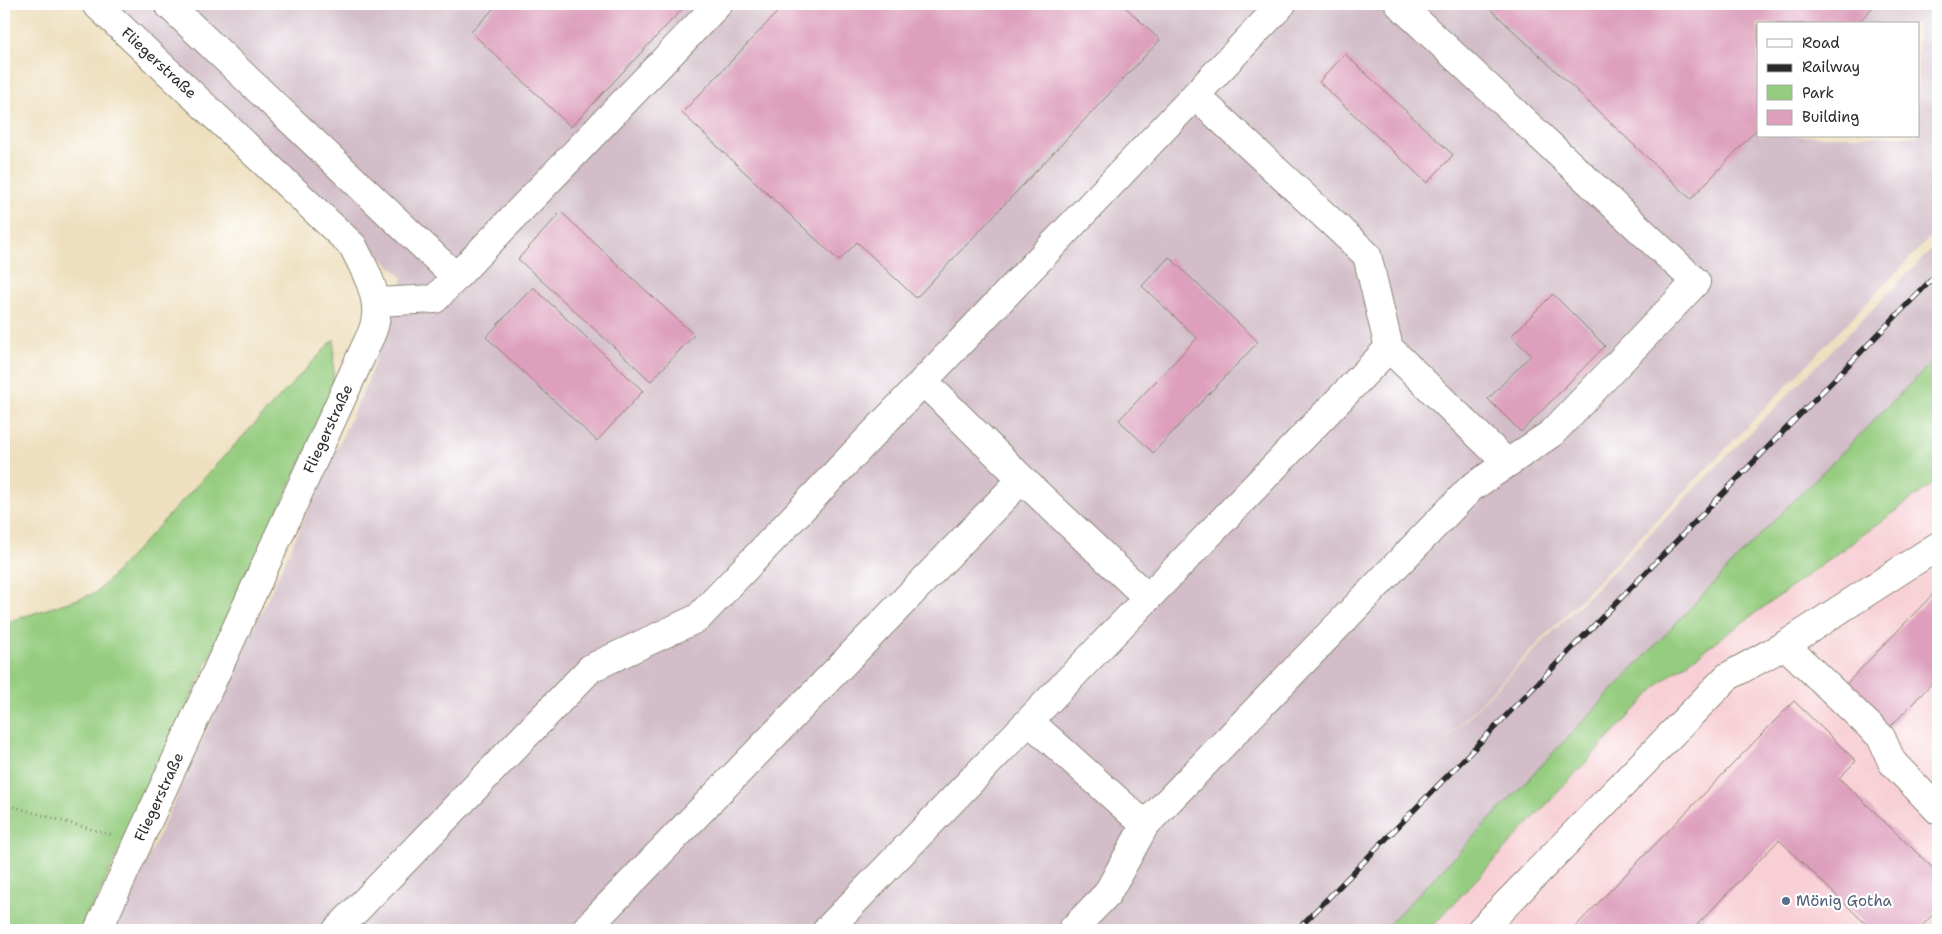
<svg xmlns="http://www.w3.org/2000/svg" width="1942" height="934" viewBox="0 0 1942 934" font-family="'Shantell Sans',sans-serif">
<rect width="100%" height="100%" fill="#fff"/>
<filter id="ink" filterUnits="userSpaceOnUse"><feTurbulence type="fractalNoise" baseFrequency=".02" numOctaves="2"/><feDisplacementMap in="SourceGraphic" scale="10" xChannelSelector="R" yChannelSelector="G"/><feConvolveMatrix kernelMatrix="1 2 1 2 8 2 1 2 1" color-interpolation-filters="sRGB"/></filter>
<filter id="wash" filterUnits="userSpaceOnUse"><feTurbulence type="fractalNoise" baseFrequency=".0096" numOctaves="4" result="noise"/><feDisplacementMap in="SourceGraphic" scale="20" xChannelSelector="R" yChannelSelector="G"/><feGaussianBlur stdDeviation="1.12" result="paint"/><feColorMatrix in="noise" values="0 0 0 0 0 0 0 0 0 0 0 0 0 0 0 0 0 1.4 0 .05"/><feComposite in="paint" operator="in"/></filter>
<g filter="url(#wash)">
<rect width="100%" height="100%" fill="#eee0bf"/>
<path fill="#f7cfd4" d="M1938,480V930H1429L1661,682Z"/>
<path fill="#d2bdc8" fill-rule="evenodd" d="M108,4H1938V229L1403,783L1938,243V356L1753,542L1463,848L1383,930H115L368,381L403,278ZM1758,24H1918V136H1758Z"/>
<path fill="#95cc7f" stroke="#607c55" d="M334,339L333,393L82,930H4V623L96,593Z
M1938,356V480L1661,682L1429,930H1383L1463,848L1753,542Z"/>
<g id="blocks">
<path fill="#dd9fbc" d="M498,4H687L571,127L471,32Z
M785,4H1122L1160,40L916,298L857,242L839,261L682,113Z
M1485,4H1876L1857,24H1758V128L1691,199Z
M1345,54L1453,155L1427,183L1319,82Z
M561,212L694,335L651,381L518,259Z
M1169,257L1258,342L1153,453L1119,420L1197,338L1142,286Z
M533,287L643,391L597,441L486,337Z
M1553,294L1605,346L1521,432L1488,399L1531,355L1511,336Z
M1938,589V677L1889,728L1845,685Z
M1794,701L1856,761L1839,778L1938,873V909L1918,930H1872L1779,840L1692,930H1572Z"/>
</g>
</g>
<g filter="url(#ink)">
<use href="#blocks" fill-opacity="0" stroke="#8c8675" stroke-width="1"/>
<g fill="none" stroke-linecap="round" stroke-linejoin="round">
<defs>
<path id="minor" d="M96,4L353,246C364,268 381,297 375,322C374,329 371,335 368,341L98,930
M168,4L456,277L718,4
M1195,95L1367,255L1389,348
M376,302L435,299L456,277
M1022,479L1148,598
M1785,645L1881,737L1892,762L1938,810
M1029,721L1145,825
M337,930L591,668L698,618L1282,4
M585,930L1022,479L923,381
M827,930L1389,348L1507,463
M1072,930L1107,894L1145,825L1471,488L1552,433L1696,282L1399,4
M1481,930L1727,677L1785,645L1938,546"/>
</defs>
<use href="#minor" stroke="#8c8675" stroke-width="30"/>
<path stroke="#8c8675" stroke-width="3" stroke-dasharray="1 4" stroke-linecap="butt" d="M4,804L111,835"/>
<use href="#minor" stroke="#fff" stroke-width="28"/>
<defs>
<path id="rail" d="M1297,930L1938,273"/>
</defs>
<use href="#rail" stroke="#2b2b2b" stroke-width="5.5"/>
<use href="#rail" stroke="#fff" stroke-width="4" stroke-dasharray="11" stroke-linecap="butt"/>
</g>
</g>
<circle fill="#5c6f8a" stroke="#fff" stroke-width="2" cx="1786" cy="901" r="5"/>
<g text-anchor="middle" stroke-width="4.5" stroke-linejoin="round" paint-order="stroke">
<g font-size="15" fill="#2b2b2b" stroke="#fff">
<text transform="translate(159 63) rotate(43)" y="5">Fliegerstraße</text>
<text transform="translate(328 429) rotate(-65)" y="5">Fliegerstraße</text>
<text transform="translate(159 797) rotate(-65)" y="5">Fliegerstraße</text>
</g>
<g font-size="15" fill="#4e5e75" stroke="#fff" text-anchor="start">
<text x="1796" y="906">Mönig Gotha</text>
</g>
</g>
<rect width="1942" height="934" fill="none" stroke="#fff" stroke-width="20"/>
<rect x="1757" y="22" width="162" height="115" fill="#ffffff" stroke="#aaaaaa"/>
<rect x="1767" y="39" width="25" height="8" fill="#ffffff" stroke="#aaaaaa"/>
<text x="1802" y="48" font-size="15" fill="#2b2b2b">Road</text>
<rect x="1767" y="64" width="25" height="8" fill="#2b2b2b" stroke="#aaaaaa"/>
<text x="1802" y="72" font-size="15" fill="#2b2b2b">Railway</text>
<rect x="1767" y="85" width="25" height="15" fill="#95cc7f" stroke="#aaaaaa"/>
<text x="1802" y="98" font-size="15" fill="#2b2b2b">Park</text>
<rect x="1767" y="110" width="25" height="15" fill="#dd9fbc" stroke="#aaaaaa"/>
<text x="1802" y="122" font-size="15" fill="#2b2b2b">Building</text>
</svg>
